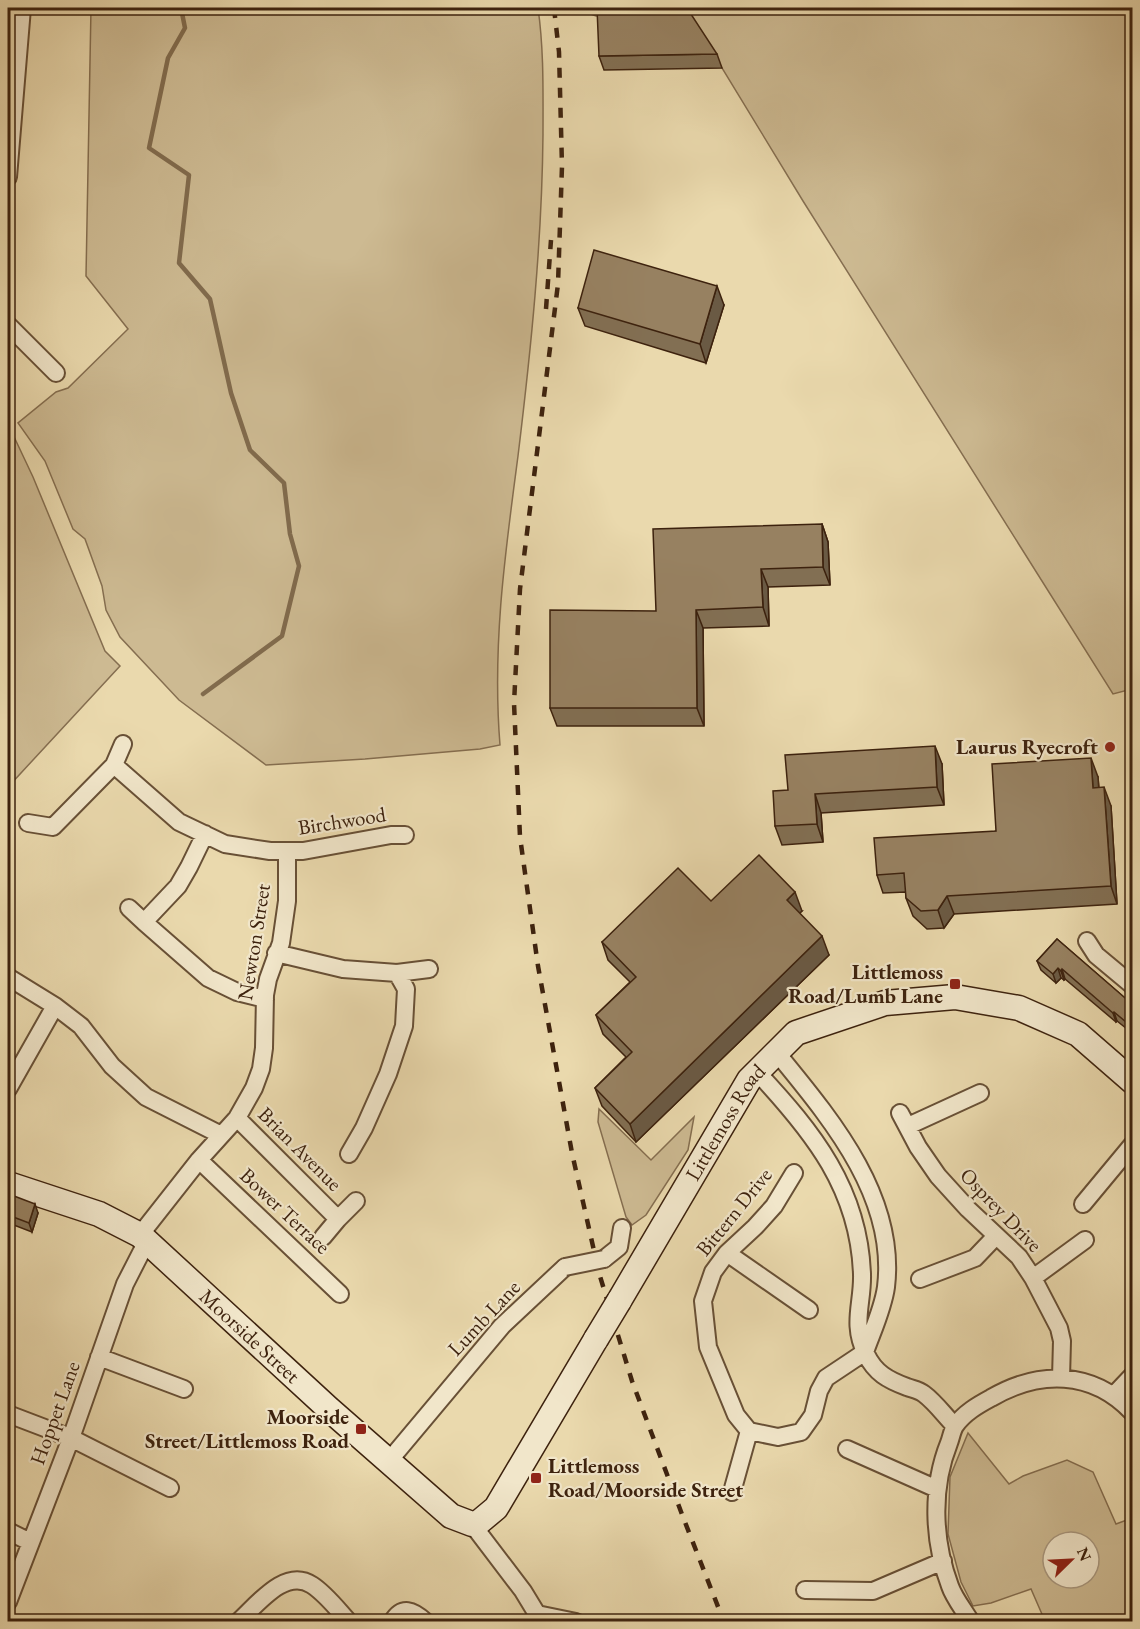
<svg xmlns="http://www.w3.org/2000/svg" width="1140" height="1629" viewBox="0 0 1140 1629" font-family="'EB Garamond',serif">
<rect width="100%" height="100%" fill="#ead9ad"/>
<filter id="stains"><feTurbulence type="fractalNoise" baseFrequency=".00333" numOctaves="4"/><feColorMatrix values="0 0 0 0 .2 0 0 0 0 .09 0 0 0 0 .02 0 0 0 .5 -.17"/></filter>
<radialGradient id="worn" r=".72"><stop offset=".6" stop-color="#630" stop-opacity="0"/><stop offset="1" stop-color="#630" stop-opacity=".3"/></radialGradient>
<path fill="#cdba92" stroke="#856e50" stroke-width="1.5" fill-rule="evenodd" d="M91,8H538C544,50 543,92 543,134C542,242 531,349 518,456C505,554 492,646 500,745L480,749L365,759L266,765L179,700L120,637L106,610L102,586L85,539L73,529L45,461L18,423L56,392L68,388L128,329L86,276Z
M588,8H1132V689L1113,694L803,201L691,17L596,16L588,13Z
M8,424L33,477L105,651L120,666L8,787Z
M599,1109L651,1160L694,1117L688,1150L646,1215L632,1225L626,1217L598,1122Z
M968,1433L1009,1484L1023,1476L1067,1460L1093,1472L1116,1524L1132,1518V1618L1129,1621H1045L1031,1589L991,1603L973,1606L961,1582L948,1534L950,1477ZM1053,1542H1089V1578H1053Z"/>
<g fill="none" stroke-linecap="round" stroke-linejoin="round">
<path stroke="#816b4d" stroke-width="4.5" d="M181,8L185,28L168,58L149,148L189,175L179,263L210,299L231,393L250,450L284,483L290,534L299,566L282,636L203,694"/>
<defs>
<path id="street" d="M8,177L22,8
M8,325L56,373
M114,765L179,822L225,844L270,851H303L391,835H405
M28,823L53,827L114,765L123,744
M205,834L189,867L178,886L144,922L208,978L237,992L265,999
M129,908L144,922
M1087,941L1096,955L1132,985
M276,953L343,969L397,973L406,989L404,1026L388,1074L364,1128L349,1154
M397,973L429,969
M8,977L55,1006L81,1026L112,1066L146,1097L221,1135
M777,1053C830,1118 897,1196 886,1287C883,1309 872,1332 865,1352
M758,1073C813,1132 859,1189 862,1274C863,1304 851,1323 866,1354C875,1373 888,1380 907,1387C912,1389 919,1390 924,1394C935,1402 945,1416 955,1426
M8,1089L55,1006
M900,1113L918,1147L938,1176L968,1209L1019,1257L1033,1278L1059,1328L1062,1341L1061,1378
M237,1118L338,1219L356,1201
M908,1126L980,1093
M199,1160L340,1294
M794,1173L774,1206L755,1227L727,1253L713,1272L703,1301L708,1347L736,1415L749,1431L778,1437L801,1432L813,1415L819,1391L826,1378L865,1352
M1083,1204L1132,1145
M140,1235L199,1160L237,1118L254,1088L261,1069L264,1048L265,995L268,979L281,943L287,901V851
M323,1237L338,1219
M727,1253L809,1310
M604,1259L619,1247L622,1228
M1033,1278L1085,1240
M920,1279L975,1258L996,1236
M99,1357L184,1389
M1113,1396L1132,1376
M8,1414L71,1438L170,1488
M847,1449L937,1489
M388,1462L502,1326L565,1267
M732,1492L749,1431
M472,1524L523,1591L537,1614V1622
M8,1531L30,1542
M805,1590L873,1591L943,1561
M8,1602L71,1438L125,1284L147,1241
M537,1614L576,1622
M238,1622C257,1605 285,1567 312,1585C326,1594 338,1610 349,1622
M392,1622C402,1605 413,1610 426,1622
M971,1622C964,1610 954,1598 950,1586C933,1541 931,1488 949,1443C951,1438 952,1431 955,1426C964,1413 978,1405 991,1398C1039,1370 1092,1370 1132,1412"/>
<g id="secondary">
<path id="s1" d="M8,1184L99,1214L140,1235L329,1409L451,1516L472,1524L478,1523L496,1508L596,1339"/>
<path id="s2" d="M619,1301L749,1080L796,1033L885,1003L955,997L1019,1008L1078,1034L1132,1081"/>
</g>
</defs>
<use href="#street" stroke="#685036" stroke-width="20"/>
<use href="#secondary" stroke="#3d220e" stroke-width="27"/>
<use href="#street" stroke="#f1e6ca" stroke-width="16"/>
<use href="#secondary" stroke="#f1e6ca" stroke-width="24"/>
<path stroke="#3d220e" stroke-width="4.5" stroke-dasharray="10 10" stroke-linecap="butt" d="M554,8L559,52L562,166L558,284L520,589L514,703L520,837L538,966L572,1153L599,1273L632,1381L683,1517L724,1622
M546,309L551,240"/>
<defs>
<path id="street-bridge" d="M565,1267L604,1259"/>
<path id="secondary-bridge" d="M596,1339L619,1301"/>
</defs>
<use href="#street-bridge" stroke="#685036" stroke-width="20" stroke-linecap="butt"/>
<use href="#secondary-bridge" stroke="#3d220e" stroke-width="27" stroke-linecap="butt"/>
<use href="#street-bridge" stroke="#f1e6ca" stroke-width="16"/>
<use href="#secondary-bridge" stroke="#f1e6ca" stroke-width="24"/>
</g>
<path fill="#826f53" stroke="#3d220e" stroke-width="1.5" d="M717,54L722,68L604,70L599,56Z
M724,305L706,363L585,326L578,308Z
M822,524L828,542L830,585L768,587L769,626L703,628L704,726H557L550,708L656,611Z
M942,764L944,805L821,813L823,842L782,845L775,826L788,790Z
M1098,777L1099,788L1111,806L1117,904L954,914L944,928L927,929L913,916L906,898V892L883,893L877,875L996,831Z
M711,901L802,911L799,913L829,955L636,1142L602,1106L595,1088L626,1057L603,1034L596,1015L630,982L608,960L602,942Z
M1057,939L1132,1004V1033L1117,1021L1116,1022L1065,979L1064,980L1061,978L1056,983L1041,970L1037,961Z
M38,1213L32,1232L11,1224L8,1215Z"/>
<path fill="#6a5a44" stroke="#3d220e" stroke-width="1.5" d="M717,286L724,305L706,363L700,344Z
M822,524L828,542L830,585L823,567Z
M761,569L768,587L769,626L763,607Z
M696,610L703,628L704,726L697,708Z
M935,746L942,764L944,805L937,787Z
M1091,758L1098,777L1100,807L1093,788Z
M1104,787L1111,806L1117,904L1111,886Z
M815,794L821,813L823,842L817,824Z
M795,892L802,911L794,919L787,900Z
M947,896L954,914L944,928L938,910Z
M822,936L829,955L636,1142L630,1124Z
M1058,968L1061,978L1056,983L1053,974Z
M1062,969L1065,979L1064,980L1061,971Z
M1114,1012L1117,1021L1116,1022L1113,1013Z
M35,1204L38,1213L32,1232L29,1223Z"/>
<path fill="#978161" stroke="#3d220e" stroke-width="1.5" d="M597,8H687L717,54L599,56Z
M594,250L717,286L700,344L578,308Z
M822,524L823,567L761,569L763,607L696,610L697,708H550V610L656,611L653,529Z
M935,746L937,787L815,794L817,824L775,826L773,791L788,790L785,755Z
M1091,758L1093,788L1104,787L1111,886L947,896L938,910L921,911L906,898L904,873L877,875L874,838L996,831L992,764Z
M759,855L795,892L787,900L822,936L630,1124L595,1088L632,1052L596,1015L636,977L602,942L678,868L711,901Z
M1057,939L1132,1004V1027L1114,1012L1113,1013L1062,969L1061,971L1058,968L1053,974L1037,961Z
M14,1196L35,1204L29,1223L8,1215Z"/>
<g fill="#8f2418" stroke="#f1e6ca" stroke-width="2">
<circle cx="1110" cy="747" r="6"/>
<rect x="949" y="978" width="12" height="12" rx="3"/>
<rect x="355" y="1423" width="12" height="12" rx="3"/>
<rect x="530" y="1472" width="12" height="12" rx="3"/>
</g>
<g text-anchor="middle" stroke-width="4.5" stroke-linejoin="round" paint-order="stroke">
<g font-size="21" font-weight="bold" fill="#3d220e" stroke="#f1e6ca" text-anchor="end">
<text x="1098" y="754">Laurus Ryecroft</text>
<text x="943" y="979">Littlemoss<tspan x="943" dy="24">Road/Lumb Lane</tspan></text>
<text x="349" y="1424">Moorside<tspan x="349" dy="24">Street/Littlemoss Road</tspan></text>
<text x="548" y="1473" text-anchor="start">Littlemoss<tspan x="548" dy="24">Road/Moorside Street</tspan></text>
</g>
<g font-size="21" fill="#3d220e" stroke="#f1e6ca">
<text transform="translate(342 821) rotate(-9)" y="7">Birchwood</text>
<text transform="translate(254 942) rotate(-81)" y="7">Newton Street</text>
<text dy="7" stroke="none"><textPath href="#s2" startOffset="208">Littlemoss Road</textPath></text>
<text transform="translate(300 1149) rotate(45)" y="7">Brian Avenue</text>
<text transform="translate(1001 1210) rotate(46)" y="7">Osprey Drive</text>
<text transform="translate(285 1211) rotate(43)" y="7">Bower Terrace</text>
<text transform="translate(734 1212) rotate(-51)" y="7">Bittern Drive</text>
<text transform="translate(484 1318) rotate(-47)" y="7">Lumb Lane</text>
<text dy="7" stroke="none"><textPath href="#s1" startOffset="291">Moorside Street</textPath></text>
<text transform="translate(55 1413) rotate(-70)" y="7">Hoppet Lane</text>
</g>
</g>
<rect width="1140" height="1629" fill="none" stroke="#ead9ad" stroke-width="30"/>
<rect x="9" y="9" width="1122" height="1611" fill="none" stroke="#3d220e" stroke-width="3"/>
<rect x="15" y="15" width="1110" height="1599" fill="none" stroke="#3d220e" stroke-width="1.5"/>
<g transform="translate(1071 1560) rotate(66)"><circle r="28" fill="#f1e6ca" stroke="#a9987f" stroke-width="1.5"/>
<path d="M0-4.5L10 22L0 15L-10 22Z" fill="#8f2418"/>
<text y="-9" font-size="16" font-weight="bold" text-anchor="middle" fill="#3d220e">N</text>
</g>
<rect width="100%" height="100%" filter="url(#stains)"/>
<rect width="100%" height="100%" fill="url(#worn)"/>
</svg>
